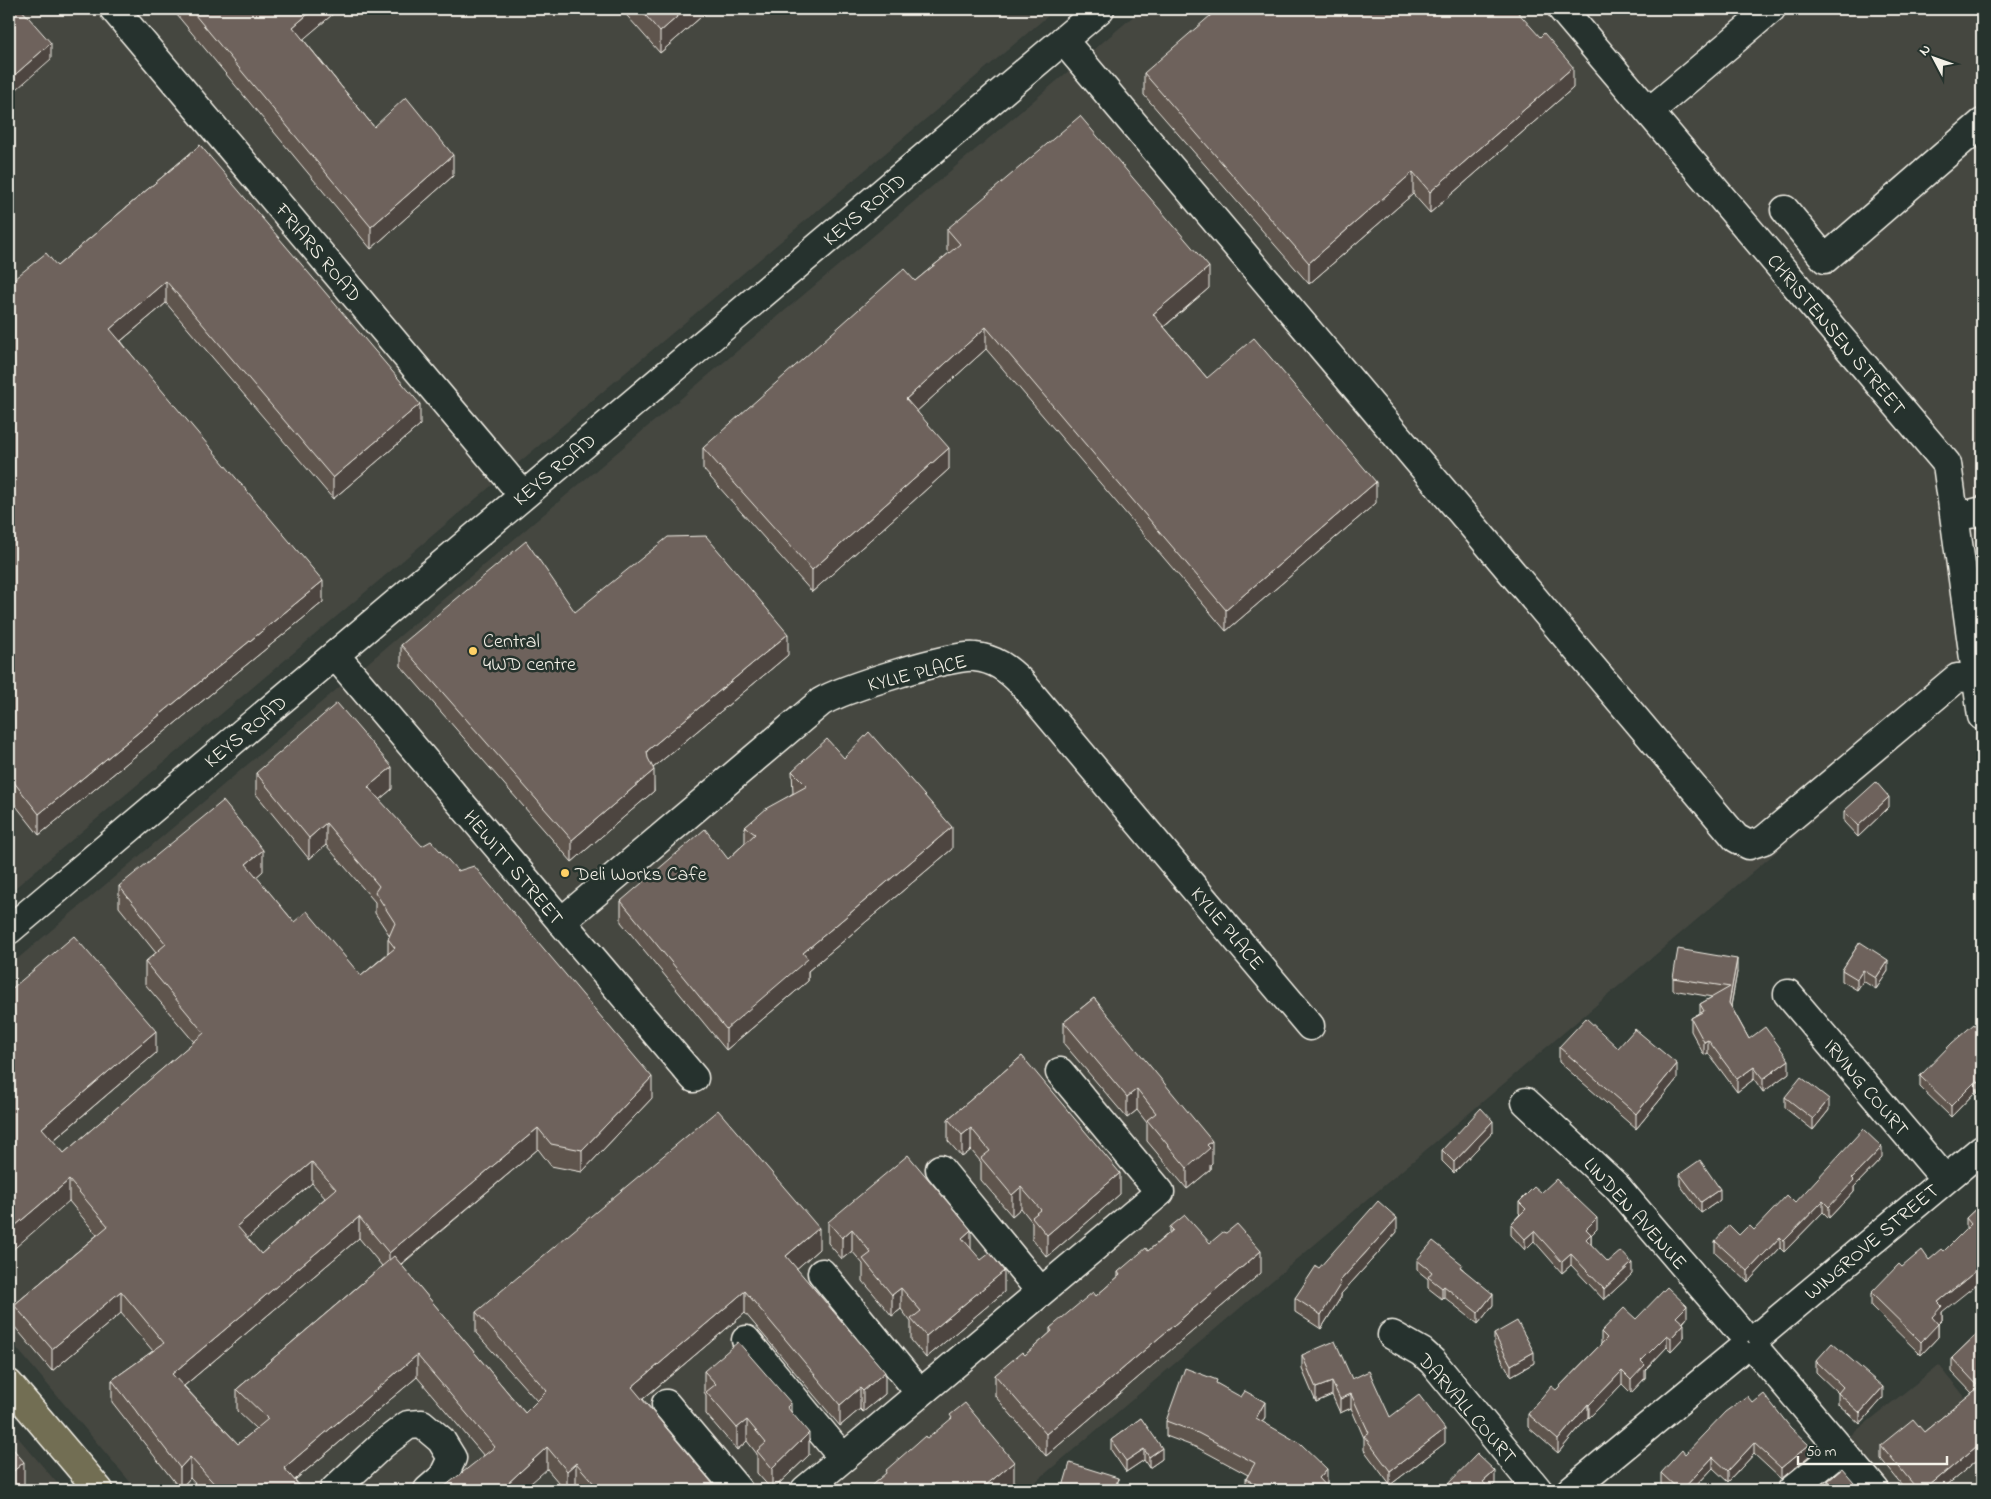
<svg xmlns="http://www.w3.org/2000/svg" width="1991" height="1499" viewBox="0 0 1991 1499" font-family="'Indie Flower',sans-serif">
<rect width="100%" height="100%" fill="#343c36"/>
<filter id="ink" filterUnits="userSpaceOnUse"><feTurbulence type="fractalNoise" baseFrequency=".02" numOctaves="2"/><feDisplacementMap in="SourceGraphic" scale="10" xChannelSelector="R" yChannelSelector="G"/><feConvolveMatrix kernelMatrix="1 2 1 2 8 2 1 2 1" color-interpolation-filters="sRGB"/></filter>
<g filter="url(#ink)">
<path fill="#454741" d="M9,9H1056L9,893Z
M1142,9H1982V677L1026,1490H137L9,1339V966Z
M1939,1365L1982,1418V1483L1974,1490H1782Z
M9,1427L63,1490H9Z"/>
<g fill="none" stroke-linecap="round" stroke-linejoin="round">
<defs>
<path id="minor" d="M114,9L523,495
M1562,9L1947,464L1982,716
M1063,40L1736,838L1749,845L1764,840L1957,678L1978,677
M1649,112L1771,9
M1785,210L1825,259L1982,123
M1954,514H1970L1982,511
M335,655L694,1078
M561,922L821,702C842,689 952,654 975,657C995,659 1008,669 1021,682L1310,1026
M9,930L1100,9
M1788,994L1945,1179
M1526,1102L1616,1186L1739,1330
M940,1169L1041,1292
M822,1273L920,1393
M1761,1334L1982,1149
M1392,1335L1422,1352L1433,1362L1538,1490
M746,1340L843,1458
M1759,1353L1875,1490
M666,1404L738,1490
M334,1490L383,1444L408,1425L422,1424L441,1440L452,1458L443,1477L428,1490
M805,1490L1160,1192L1060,1072
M1571,1490L1738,1352
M1792,1490L1841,1450"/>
<path id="major" d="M9,1384L99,1490"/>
</defs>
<use href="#minor" stroke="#f4f1e8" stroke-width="31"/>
<use href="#major" stroke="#f4f1e8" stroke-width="31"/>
<use href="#minor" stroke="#26332d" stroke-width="28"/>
<use href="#major" stroke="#726e52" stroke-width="28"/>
</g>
<path fill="#5f544e" stroke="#f4f1e8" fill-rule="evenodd" d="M172,9H339L303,39L374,127L453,176L371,249Z
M621,9H710L660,53Z
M1144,73L1573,88L1430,213L1413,194L1309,284L1144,95Z
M200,145L420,425L333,499L166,303L121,341L323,602L39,835L9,797V283L57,266Z
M947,229L1209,288L1164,327L1207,378L1376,503L1226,631L986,349L917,411L949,469L812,592L703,469V448L915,281L949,253L947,251Z
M575,612L788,655L653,768L654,791L572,862L401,666V645Z
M844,758L952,849L808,971V981L726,1050L621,922V901L728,859L745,843V827L793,793L792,771Z
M256,773L392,789L379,800L652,1098L582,1172L551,1166L538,1149L401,1265L525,1413L537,1401L476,1333V1312L819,1249L796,1269L885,1394L863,1412L860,1409L840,1426L745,1313L643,1399L718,1490H581L576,1485L570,1490H565L547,1469L484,1456L417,1377L295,1480L303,1490H201L190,1478L180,1489L112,1402V1380L153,1351L121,1313L52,1371L14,1326V1305L97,1235L69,1201L9,991L156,1053L53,1141L64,1153L194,1042L145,984V962L156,953L119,907V886L263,871L256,877L294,922L361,976L388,953V939L390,936L375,913V902L326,845L309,859L256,794ZM312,1183L325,1198L261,1254L247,1238ZM359,1238L382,1266L237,1389V1411L256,1429L238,1444L184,1386Z
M1889,807L1858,837L1844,822V811Z
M1860,942L1888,971L1876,989L1863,981L1857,990L1842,981V970Z
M1737,972L1731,1006L1749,1039L1789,1073L1763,1092L1754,1079L1737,1092L1708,1053L1704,1055L1691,1031V1018L1700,1013V1004L1712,997L1673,990V978Z
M1094,998L1212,1163L1210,1165V1170L1187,1189L1147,1141V1123L1137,1110L1127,1118L1064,1044V1022Z
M1981,1033L1978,1094L1976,1091L1951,1117L1920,1087V1076Z
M1559,1047L1618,1048L1677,1079L1636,1129L1559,1062Z
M1022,1056L1120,1194L1047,1257L1032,1239V1222L1021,1208L1012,1216L981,1180V1162L971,1150L962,1157L948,1141V1119Z
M1785,1097L1829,1110L1813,1130L1785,1108Z
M1493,1132L1454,1173L1442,1161V1150Z
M1882,1158L1854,1187V1191L1829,1218L1823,1212L1784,1252L1780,1248L1748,1282L1715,1252V1241L1739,1235L1754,1230L1795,1203Z
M1680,1174L1720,1200L1701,1213L1680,1185Z
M1541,1193L1597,1229L1591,1235V1245L1608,1262L1632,1274L1604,1300L1571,1265L1562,1273L1534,1241L1525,1250L1511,1235V1224L1520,1214L1519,1213V1202Z
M1982,1203L1942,1312V1320L1938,1324V1337L1921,1355L1871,1306V1293L1902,1267L1929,1260L1944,1251L1966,1230V1218Z
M828,1222L971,1249L1004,1292L926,1358L911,1340V1322L901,1309L892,1316L863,1281V1264L852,1251L842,1259L828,1243Z
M1170,1227L1210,1243L1261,1273L1046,1456L995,1396V1375L1025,1355L1050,1333V1328L1096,1296L1118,1277V1272L1148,1251L1170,1232Z
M1397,1232L1341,1294V1297L1321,1329L1295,1312V1298L1319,1268Z
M1417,1260L1462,1268L1493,1305L1478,1324L1444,1297L1442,1299L1428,1288V1279L1417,1270Z
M1687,1318L1683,1323L1684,1337L1671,1351L1667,1347L1645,1370V1378L1631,1393L1622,1384L1589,1418L1588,1417L1558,1453L1528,1427V1414L1556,1390L1601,1344V1332L1636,1319Z
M1982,1329V1456L1941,1490H1906L1881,1459V1445L1924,1432L1972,1393L1952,1372V1358Z
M1494,1334L1534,1363L1511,1376L1494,1345Z
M1302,1355L1352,1379L1390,1417L1445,1443L1390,1485L1364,1450V1438L1351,1408L1340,1413L1332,1395L1316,1402L1302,1369Z
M1816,1361L1883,1398L1860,1424L1838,1404V1393L1816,1372Z
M704,1371L791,1411L809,1455L772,1490L757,1473V1454L747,1441L737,1450L706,1414V1395L704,1392Z
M1217,1384L1265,1417L1262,1422L1327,1484L1326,1486L1330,1490H1246V1479L1248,1475L1198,1448L1166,1436V1421Z
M1753,1403L1809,1456L1781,1479L1754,1454L1728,1482L1713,1468L1692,1490H1668L1661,1484V1473Z
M1141,1418L1162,1459L1149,1468L1144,1460L1126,1472L1111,1450V1440Z
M1828,1481L1860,1490H1828Z"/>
<path fill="#4d4540" stroke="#f4f1e8" d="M314,9H339L293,48V27Z
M686,9H710L660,53V32Z
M51,43V59L9,96V80Z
M1573,67V88L1430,213V192Z
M453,155V176L371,249V227Z
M1413,172V194L1309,284V263Z
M1209,267V288L1153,336V314Z
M166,281V303L110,350V329Z
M986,327V349L906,421V399Z
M420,404V425L333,499V478Z
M949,448V469L812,592V570Z
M1376,482V503L1226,631V610Z
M323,581V602L39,835V814Z
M788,634V655L647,773V751Z
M392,767V789L368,809V787Z
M654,770V791L572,862V840Z
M1889,797V807L1858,837V826Z
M326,823V845L309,859V838Z
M952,827V849L808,971V981L726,1050V1029L803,953Z
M263,850V871L246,886V864Z
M1737,959V972L1729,1016V1003Z
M1888,960V971L1876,989V978Z
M1863,970V981L1857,990V979Z
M156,1031V1053L42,1150V1128Z
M1708,1040V1053L1704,1055V1042Z
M1789,1060V1073L1763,1092V1079Z
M1677,1064V1079L1636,1129V1114Z
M1754,1067V1079L1737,1092V1079Z
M652,1077V1098L582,1172V1150Z
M1982,1080V1091L1978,1094V1083Z
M1976,1081V1091L1951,1117V1106Z
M1137,1089V1110L1127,1118V1097Z
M1829,1099V1110L1813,1130V1119Z
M1493,1121V1132L1454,1173V1162Z
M538,1128V1149L389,1274V1253Z
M971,1128V1150L962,1157V1135Z
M1212,1141V1163L1210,1165V1170L1187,1189V1168L1207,1145Z
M1882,1147V1158L1854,1187V1191L1829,1218V1207L1852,1178Z
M312,1162V1183L237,1247V1226Z
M1120,1173V1194L1047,1257V1235Z
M69,1180V1201L9,1253V1231Z
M1021,1187V1208L1012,1216V1195Z
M1720,1189V1200L1701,1213V1202Z
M1823,1201V1212L1784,1252V1241Z
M359,1217V1238L172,1396V1374Z
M1397,1218V1232L1341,1294V1297L1321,1329V1315L1339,1282Z
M1597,1218V1229L1591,1235V1245L1586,1250V1229Z
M819,1228V1249L786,1278V1256Z
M852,1229V1251L842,1259V1238Z
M971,1230V1251L962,1238Z
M1534,1231V1241L1525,1250V1239Z
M1780,1237V1248L1748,1282V1271Z
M1261,1251V1273L1046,1456V1434Z
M1571,1254V1265L1562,1273V1262Z
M1632,1263V1274L1604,1300V1289Z
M1982,1266V1280L1942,1312V1320L1938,1324V1337L1921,1355V1342L1938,1302Z
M1004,1271V1292L926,1358V1336Z
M1444,1286V1297L1442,1299V1288Z
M901,1288V1309L892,1316V1295Z
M121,1291V1313L52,1371V1349Z
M745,1291V1313L632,1408V1387Z
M1493,1294V1305L1478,1324V1313Z
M1687,1306V1318L1676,1329V1317Z
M1684,1324V1337L1671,1351V1338Z
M1667,1335V1347L1645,1370V1378L1631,1393V1380L1641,1361Z
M1534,1352V1363L1511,1376V1365Z
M417,1355V1377L284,1489V1468Z
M1622,1371V1384L1589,1418V1405Z
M885,1372V1394L863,1412V1391Z
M1332,1382V1395L1316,1402V1388Z
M1883,1387V1398L1860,1424V1413Z
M860,1388V1409L840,1426V1405Z
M1351,1394V1408L1340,1413V1399Z
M1265,1402V1417L1256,1434V1418Z
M791,1403V1425L787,1407Z
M1588,1404V1417L1558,1453V1440Z
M747,1420V1441L737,1450V1428Z
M1445,1429V1443L1390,1485V1471Z
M809,1433V1455L772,1490V1469Z
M1982,1442V1456L1941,1490H1924Z
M1754,1443V1454L1728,1482V1471Z
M1809,1445V1456L1781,1479V1468Z
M547,1447V1469L523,1490H507V1484Z
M1162,1448V1459L1149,1468V1457Z
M1144,1449V1460L1126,1472V1461Z
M190,1457V1478L180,1489V1468Z
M1713,1457V1468L1692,1490H1682Z
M24,1462V1484L16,1490H9V1475Z
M1014,1462V1483L1005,1490H980Z
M576,1463V1485L570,1490H567V1471Z
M1327,1469V1484L1322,1490L1319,1478Z
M1495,1471V1484L1488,1490H1483V1482Z
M1118,1478V1490H1115Z"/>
<path fill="#6e625b" stroke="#f4f1e8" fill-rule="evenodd" d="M9,9H21L51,43L9,80Z
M190,9H314L293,27L374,127L406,97L453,155L371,227Z
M640,9H686L660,32Z
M1218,9H1515L1540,37L1544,33L1573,67L1430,192L1413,172L1309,263L1144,73Z
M1080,116L1209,267L1153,314L1207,378L1254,338L1376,482L1226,610L986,327L906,399L949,448L812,570L703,448L904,269L915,281L960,244L947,229Z
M200,145L420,404L333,478L166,281L110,329L323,581L39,814L9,776V283L46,253L57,266Z
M706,536L788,634L647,751L648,758L654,770L572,840L401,645L526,541L575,612L668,537Z
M337,703L392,767L368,787L422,846L431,841L458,871L474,866L652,1077L582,1150L551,1144L538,1128L389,1253L359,1217L172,1374L238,1444L268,1419L237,1389L394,1256L525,1413L547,1391L476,1312L718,1110L819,1228L786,1256L885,1372L863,1391L860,1388L840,1405L745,1291L632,1387L718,1490H592L597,1487L576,1463L567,1471L547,1447L507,1484L511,1490H440L495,1447L417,1355L284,1468L303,1490H220L190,1457L180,1468L112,1380L164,1343L121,1291L52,1349L14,1305L108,1226L69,1180L9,1231V991L74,936L156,1031L42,1128L64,1153L204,1033L145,962L166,944L119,886L223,801L263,850L246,864L294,922L307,911L361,976L395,948L388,939L395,923L375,892L379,886L326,823L309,838L256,773ZM312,1162L336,1189L261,1254L237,1226Z
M869,732L952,827L803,953L808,959L726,1029L621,901L705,829L728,859L755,834L745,827L767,808L807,786L792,771L827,739L844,758Z
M1876,782L1889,797L1858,826L1844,811Z
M1860,942L1888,960L1876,978L1863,970L1857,979L1842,970Z
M1678,949L1737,959L1729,1003L1749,1039L1765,1027L1789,1060L1763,1079L1754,1067L1737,1079L1708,1040L1704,1042L1691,1018L1704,1011L1700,1004L1730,987L1673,978Z
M1094,998L1212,1141L1207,1145L1210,1148L1187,1168L1147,1120L1156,1113L1137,1089L1127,1097L1064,1022Z
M1586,1018L1618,1048L1635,1029L1677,1064L1636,1114L1559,1047Z
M1974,1024L1981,1033L1982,1032V1080L1978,1083L1976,1081L1951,1106L1920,1076L1952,1043Z
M1022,1056L1120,1173L1047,1235L1032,1217L1041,1210L1021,1187L1012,1195L981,1158L990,1151L971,1128L962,1135L948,1119Z
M1801,1077L1829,1099L1813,1119L1785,1097Z
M1481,1108L1493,1121L1454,1162L1442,1150Z
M1863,1129L1882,1147L1852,1178L1854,1180L1829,1207L1823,1201L1784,1241L1780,1237L1748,1271L1715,1241L1729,1225L1739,1235L1749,1225L1754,1230L1787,1195L1795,1203Z
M908,1155L971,1230L962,1238L981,1260L990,1253L1004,1271L926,1336L911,1319L921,1311L901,1288L892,1295L863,1259L871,1253L852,1229L842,1238L828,1222Z
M1700,1160L1720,1189L1701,1202L1680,1174Z
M1556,1179L1597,1218L1586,1229L1591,1234L1586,1239L1608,1262L1621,1251L1632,1263L1604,1289L1571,1254L1562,1262L1534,1231L1525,1239L1511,1224L1526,1209L1519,1202L1534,1187L1541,1193Z
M1378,1201L1397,1218L1339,1282L1341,1283L1321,1315L1295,1298L1316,1266L1319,1268Z
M1982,1203V1266L1938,1302L1942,1306L1932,1317L1938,1324L1921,1342L1871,1293L1899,1264L1902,1267L1922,1250L1929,1260L1942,1249L1944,1251L1971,1224L1966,1218Z
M1185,1215L1210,1243L1223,1232L1226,1233L1237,1224L1261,1251L1046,1434L995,1375L1022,1352L1025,1355L1052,1331L1050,1328L1093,1292L1096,1296L1120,1275L1118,1272L1146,1248L1148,1251L1173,1230L1170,1227Z
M1433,1241L1462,1264L1460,1267L1493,1294L1478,1313L1444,1286L1442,1288L1428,1277L1432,1272L1417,1260Z
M1667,1287L1687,1306L1676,1317L1684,1324L1671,1338L1667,1335L1641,1361L1645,1365L1631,1380L1622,1371L1589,1405L1588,1404L1558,1440L1528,1414L1551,1386L1556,1390L1607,1338L1601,1332L1624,1308L1636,1319Z
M1517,1321L1534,1352L1511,1365L1494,1334Z
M1982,1329V1442L1924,1490H1918L1881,1445L1913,1419L1924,1432L1979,1387L1952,1358Z
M1335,1341L1352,1379L1369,1371L1390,1417L1419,1395L1445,1429L1390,1471L1364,1436L1369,1433L1351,1394L1340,1399L1332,1382L1316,1388L1302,1355Z
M738,1342L791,1403L787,1407L809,1433L772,1469L757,1451L766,1443L747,1420L737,1428L706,1392L716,1384L704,1371Z
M1832,1343L1883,1387L1860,1413L1838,1393L1843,1387L1816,1361Z
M1185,1368L1217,1380L1216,1383L1241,1397L1245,1391L1265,1402L1256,1418L1301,1444L1327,1469L1319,1478L1330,1490H1267L1246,1479L1255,1463L1198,1433L1166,1421Z
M1764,1394L1790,1427L1809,1445L1781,1468L1754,1443L1728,1471L1713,1457L1682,1490H1679L1661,1473L1682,1450L1685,1454L1725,1412L1747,1396L1753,1403Z
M965,1403L1014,1462L980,1490H866L886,1473L885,1471L925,1436L927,1439L952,1418L950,1415Z
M1141,1418L1162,1448L1149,1457L1144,1449L1126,1461L1111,1440Z
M9,1444L24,1462L9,1475Z
M1477,1454L1495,1471L1483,1482L1488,1487L1485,1490H1442Z
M1070,1463L1118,1478L1115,1490H1062Z
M1842,1469L1860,1490H1835L1828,1481Z"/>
</g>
<g fill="#ffd166" stroke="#26332d" stroke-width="2">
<circle cx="473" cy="651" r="5"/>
<circle cx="565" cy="873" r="5"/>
</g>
<g text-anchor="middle" stroke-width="5" stroke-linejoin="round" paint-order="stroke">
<g font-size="20" fill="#f4f1e8" stroke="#26332d">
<text transform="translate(864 209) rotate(-40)" y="7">KEYS ROAD</text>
<text transform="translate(319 252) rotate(50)" y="7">FRIARS ROAD</text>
<text transform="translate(1837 334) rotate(50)" y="7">CHRISTENSEN STREET</text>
<text transform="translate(554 469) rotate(-40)" y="7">KEYS ROAD</text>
<text transform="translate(917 672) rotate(-14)" y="7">KYLIE PLACE</text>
<text transform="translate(245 731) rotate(-40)" y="7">KEYS ROAD</text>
<text transform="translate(514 867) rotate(50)" y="7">HEWITT STREET</text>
<text transform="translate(1228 928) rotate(50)" y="7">KYLIE PLACE</text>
<text transform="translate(1867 1087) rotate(50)" y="7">IRVING COURT</text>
<text transform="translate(1636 1213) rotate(48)" y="7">LINDEN AVENUE</text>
<text transform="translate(1871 1241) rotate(-40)" y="7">WINGROVE STREET</text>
<text transform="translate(1468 1408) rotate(49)" y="7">DARVALL COURT</text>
</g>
<g font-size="20" fill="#f4f1e8" stroke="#26332d" text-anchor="start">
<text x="483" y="647">Central<tspan x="483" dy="23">4WD centre</tspan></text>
<text x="575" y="880">Deli Works Cafe</text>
</g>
</g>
<rect width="1991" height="1499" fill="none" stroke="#26332d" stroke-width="30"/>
<rect x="15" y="15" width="1961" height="1469" fill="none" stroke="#f4f1e8" stroke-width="2" filter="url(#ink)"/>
<g transform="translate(1934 58) rotate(311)" stroke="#26332d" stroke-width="4" paint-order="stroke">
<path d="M0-4L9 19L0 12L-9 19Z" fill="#f4f1e8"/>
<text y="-8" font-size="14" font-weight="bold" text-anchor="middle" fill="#f4f1e8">N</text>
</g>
<path d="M1798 1456v8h149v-8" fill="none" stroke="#f4f1e8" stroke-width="2.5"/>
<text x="1806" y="1456" font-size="15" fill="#f4f1e8" stroke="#26332d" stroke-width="4" paint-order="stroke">50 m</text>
</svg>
